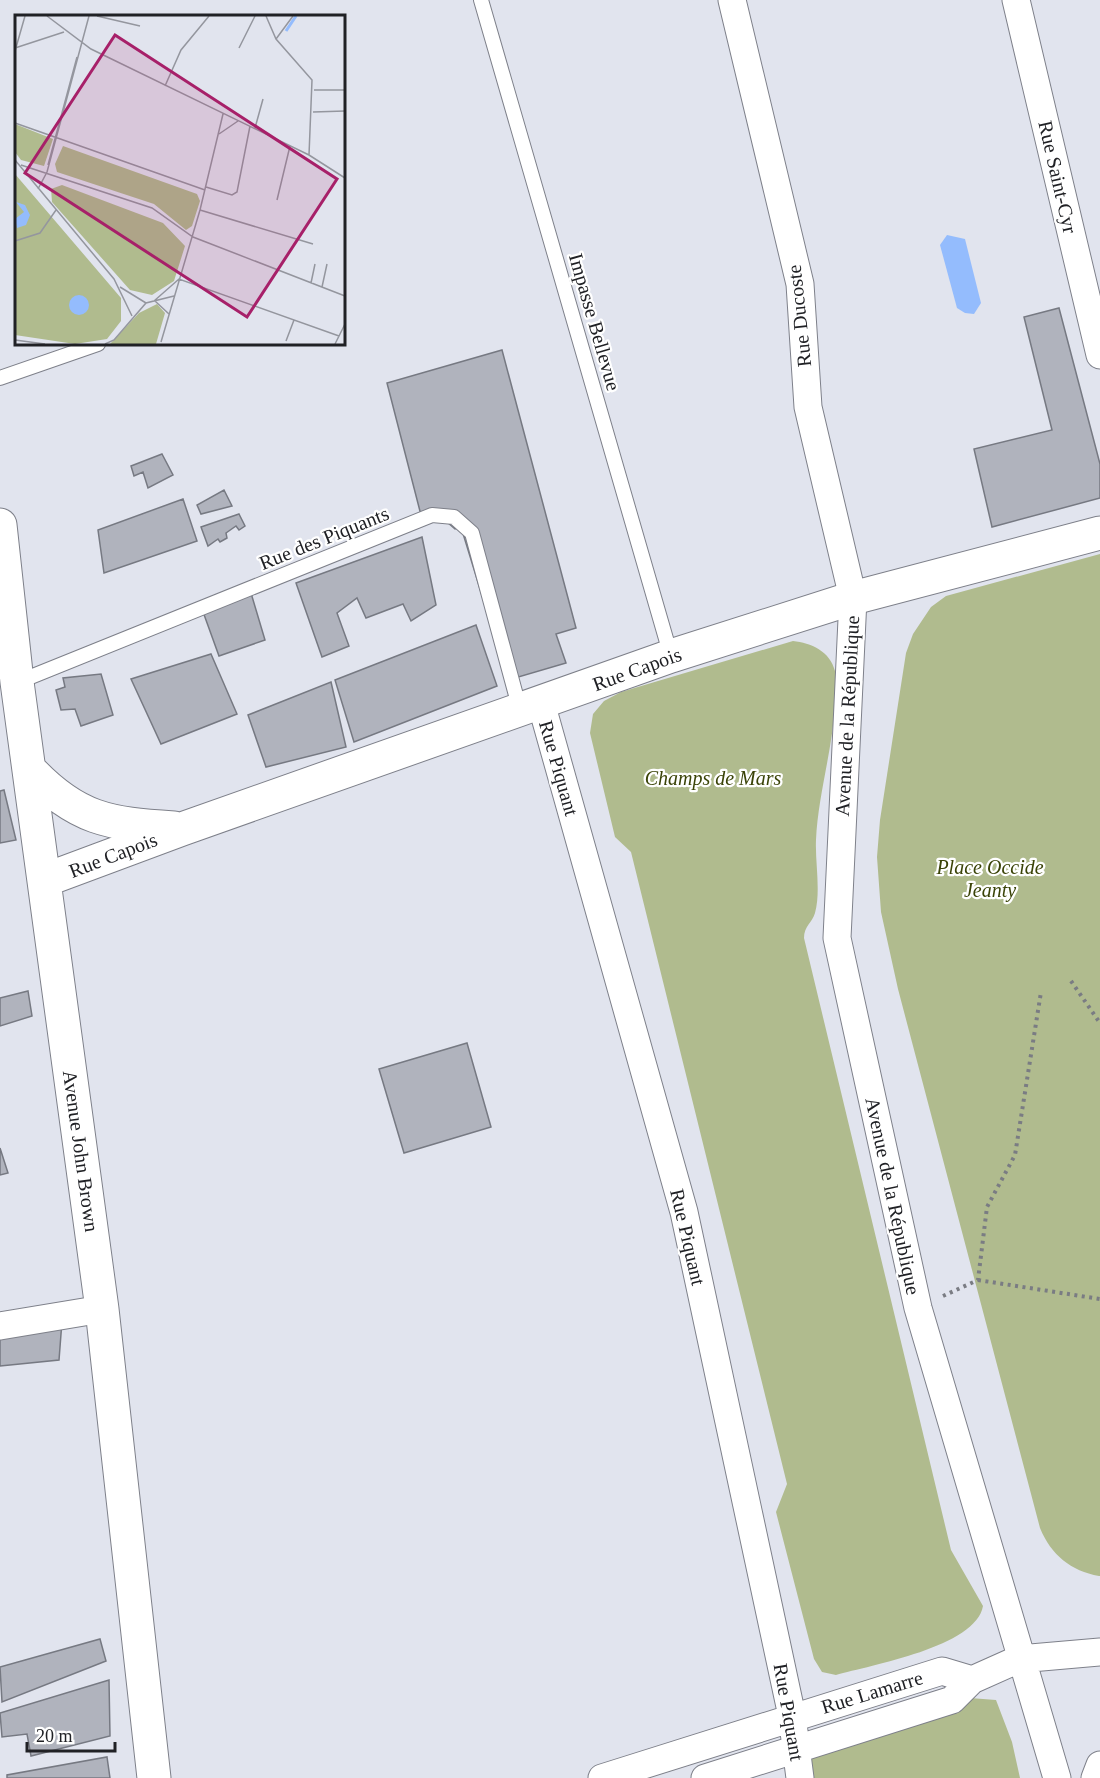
<svg xmlns="http://www.w3.org/2000/svg" width="1100" height="1778" viewBox="0 0 1100 1778" font-family="'Times New Roman',serif">
<rect width="100%" height="100%" fill="#e1e4ee"/>
<path fill="#b0bb8e" d="M1100,554V1576H1099C1071,1571 1051,1555 1040,1528L898,989L881,912L877,857L880,820L906,653L913,634L931,607L946,596Z
M793,641C811,643 830,651 835,671C837,681 836,693 835,703C833,749 818,794 816,840C815,863 821,891 815,913C812,923 804,926 804,938L951,1550L983,1606C976,1647 871,1665 836,1675L822,1672L814,1659L776,1512L787,1484L631,852L615,837L590,733L593,714L604,701L621,692Z
M970,1698L996,1700L1012,1742L1020,1778H814L808,1744Z"/>
<path fill="#94bcfd" d="M947,235L965,239L981,303L974,314L965,313L957,308L940,245Z"/>
<path fill="#b0b3bd" stroke="#767982" stroke-width="1.5" d="M1059,308L1100,464V498L992,527L974,449L1052,430L1024,317Z
M502,350L576,628L556,634L566,663L508,680L461,527L455,529L447,522L422,519L387,383Z
M162,454L173,475L148,488L143,472L134,476L131,466Z
M224,490L232,506L201,514L197,505Z
M183,499L197,541L104,573L98,530Z
M239,514L245,526L239,530L236,526L226,533L227,538L220,542L218,539L208,546L201,527Z
M422,537L436,605L411,621L403,604L366,618L357,598L337,613L349,646L322,657L296,583Z
M251,593L265,640L219,656L202,609Z
M476,625L497,686L354,742L335,680Z
M211,654L237,714L161,744L131,679Z
M101,674L113,715L81,726L75,709L61,710L56,690L65,687L63,678Z
M331,682L346,747L266,767L248,715Z
M4,790L16,840L0,843V791Z
M28,991L32,1016L0,1026V998Z
M467,1043L491,1127L404,1153L379,1069Z
M0,1148L8,1173L0,1175Z
M62,1321L59,1360L0,1366V1331Z
M100,1639L106,1661L2,1702L0,1667Z
M109,1680L110,1736L31,1756L27,1734L2,1737L0,1713Z
M107,1757L110,1778H7V1775Z"/>
<g fill="none" stroke-linecap="round" stroke-linejoin="round">
<defs>
<path id="lane" d="M481,0L671,656
M0,378L98,344
M18,682L432,515L454,517L472,533L520,710"/>
<path id="street" d="M732,0L800,284L808,407L853,598L837,938L918,1308L1057,1778
M1016,0L1100,355
M541,703L684,1212L792,1716L800,1778
M0,1326L102,1309
M602,1778L942,1671L972,1680
M705,1778L952,1700L972,1680L1019,1659L1100,1652
M1095,1778L1100,1765"/>
<path id="secondary" d="M0,525L17,682L102,1309L154,1778
M30,770C76,819 109,824 174,828
M45,880L182,829L671,656L853,598L1100,533"/>
</defs>
<use href="#lane" stroke="#7e808a" stroke-width="16"/>
<use href="#street" stroke="#7e808a" stroke-width="29"/>
<use href="#secondary" stroke="#7e808a" stroke-width="35"/>
<path stroke="#7a7c83" stroke-width="4" stroke-dasharray="3 4.5" stroke-linecap="butt" d="M1071,981L1100,1023
M978,1280L1100,1299
M943,1296L978,1280L987,1207L1015,1155L1041,992"/>
<use href="#lane" stroke="#fff" stroke-width="14"/>
<use href="#street" stroke="#fff" stroke-width="27"/>
<use href="#secondary" stroke="#fff" stroke-width="33"/>
</g>
<g text-anchor="middle" stroke-width="4.5" stroke-linejoin="round" paint-order="stroke">
<g font-size="20" fill="#202125" stroke="#fff">
<text transform="translate(1058 177) rotate(77)" y="7">Rue Saint-Cyr</text>
<text transform="translate(799 316) rotate(-96)" y="7">Rue Ducoste</text>
<text transform="translate(595 322) rotate(74)" y="7">Impasse Bellevue</text>
<text transform="translate(324 538) rotate(-22)" y="7">Rue des Piquants</text>
<text transform="translate(637 669) rotate(-20)" y="7">Rue Capois</text>
<text transform="translate(847 716) rotate(-87)" y="7">Avenue de la République</text>
<text transform="translate(559 768) rotate(74)" y="7">Rue Piquant</text>
<text transform="translate(113 855) rotate(-21)" y="7">Rue Capois</text>
<text transform="translate(81 1151) rotate(82)" y="7">Avenue John Brown</text>
<text transform="translate(893 1196) rotate(78)" y="7">Avenue de la République</text>
<text transform="translate(688 1237) rotate(77)" y="7">Rue Piquant</text>
<text transform="translate(872 1692) rotate(-17)" y="7">Rue Lamarre</text>
<text transform="translate(789 1712) rotate(80)" y="7">Rue Piquant</text>
</g>
<g font-size="20" font-style="italic" fill="#3a4307" stroke="#fff">
<text x="713" y="785">Champs de Mars</text>
<text x="990" y="874">Place Occide<tspan x="990" dy="23">Jeanty</tspan></text>
</g>
</g>
<g transform="translate(15 15)">
<rect width="330" height="330" fill="#e1e4ee"/>
<path d="M0,109L38,124L29,151L6,145L0,137ZM48,131L182,179L185,186L177,211L171,215L139,189L42,157L40,149ZM0,159L106,283V306L92,324L60,329L0,320ZM47,170L148,208L170,231L159,266L137,280L115,275L37,187L36,174ZM142,289L150,298L141,329H95L124,298Z" fill="#b0bb8e"/>
<path d="M1,187L10,190L15,200L11,210L2,213L0,204L9,197ZM54 290a10 10 0 1 1 20 0a10 10 0 1 1-20 0Z" fill="#94bcfd"/>
<path fill="none" stroke="#94bcfd" stroke-width="3" d="M271,16L281,1"/>
<path fill="none" stroke="#94969e" stroke-width="1.5" d="M32,1L76,34L294,140L330,163M82,1L125,11M251,1L261,24L297,65L294,140M261,24L278,1M0,33L49,17M224,33L240,1M0,36L10,1M150,71L166,35L194,1M299,75H330M298,97L330,96M0,108L190,175M240,113L248,84M204,119L223,106M0,145L99,264L117,301M6,150L137,193L178,222L330,281M33,150L62,42M191,172L217,180L222,177L235,111M23,174L32,157L74,1M262,185L275,131M185,195L298,229M0,226L25,218L41,195M296,268L300,249M105,272L131,288M307,272L312,249M139,286L164,264L324,321M140,286L154,299M0,325L30,329M271,326L279,305M146,327L185,195L208,99M90,329L99,325L131,288L159,281M320,329L330,309"/>
<path fill="#a72069" fill-opacity="0.15" stroke="#a72069" stroke-width="3" d="M100,20L322,164L232,302L10,158Z"/>
<rect width="330" height="330" fill="none" stroke="#202125" stroke-width="3"/>
</g>
<path d="M27 1742v9h88v-9" fill="none" stroke="#202125" stroke-width="3"/>
<text x="36" y="1742" font-size="18" fill="#202125" stroke="#ffffff" stroke-width="4.5" paint-order="stroke">20 m</text>
</svg>
